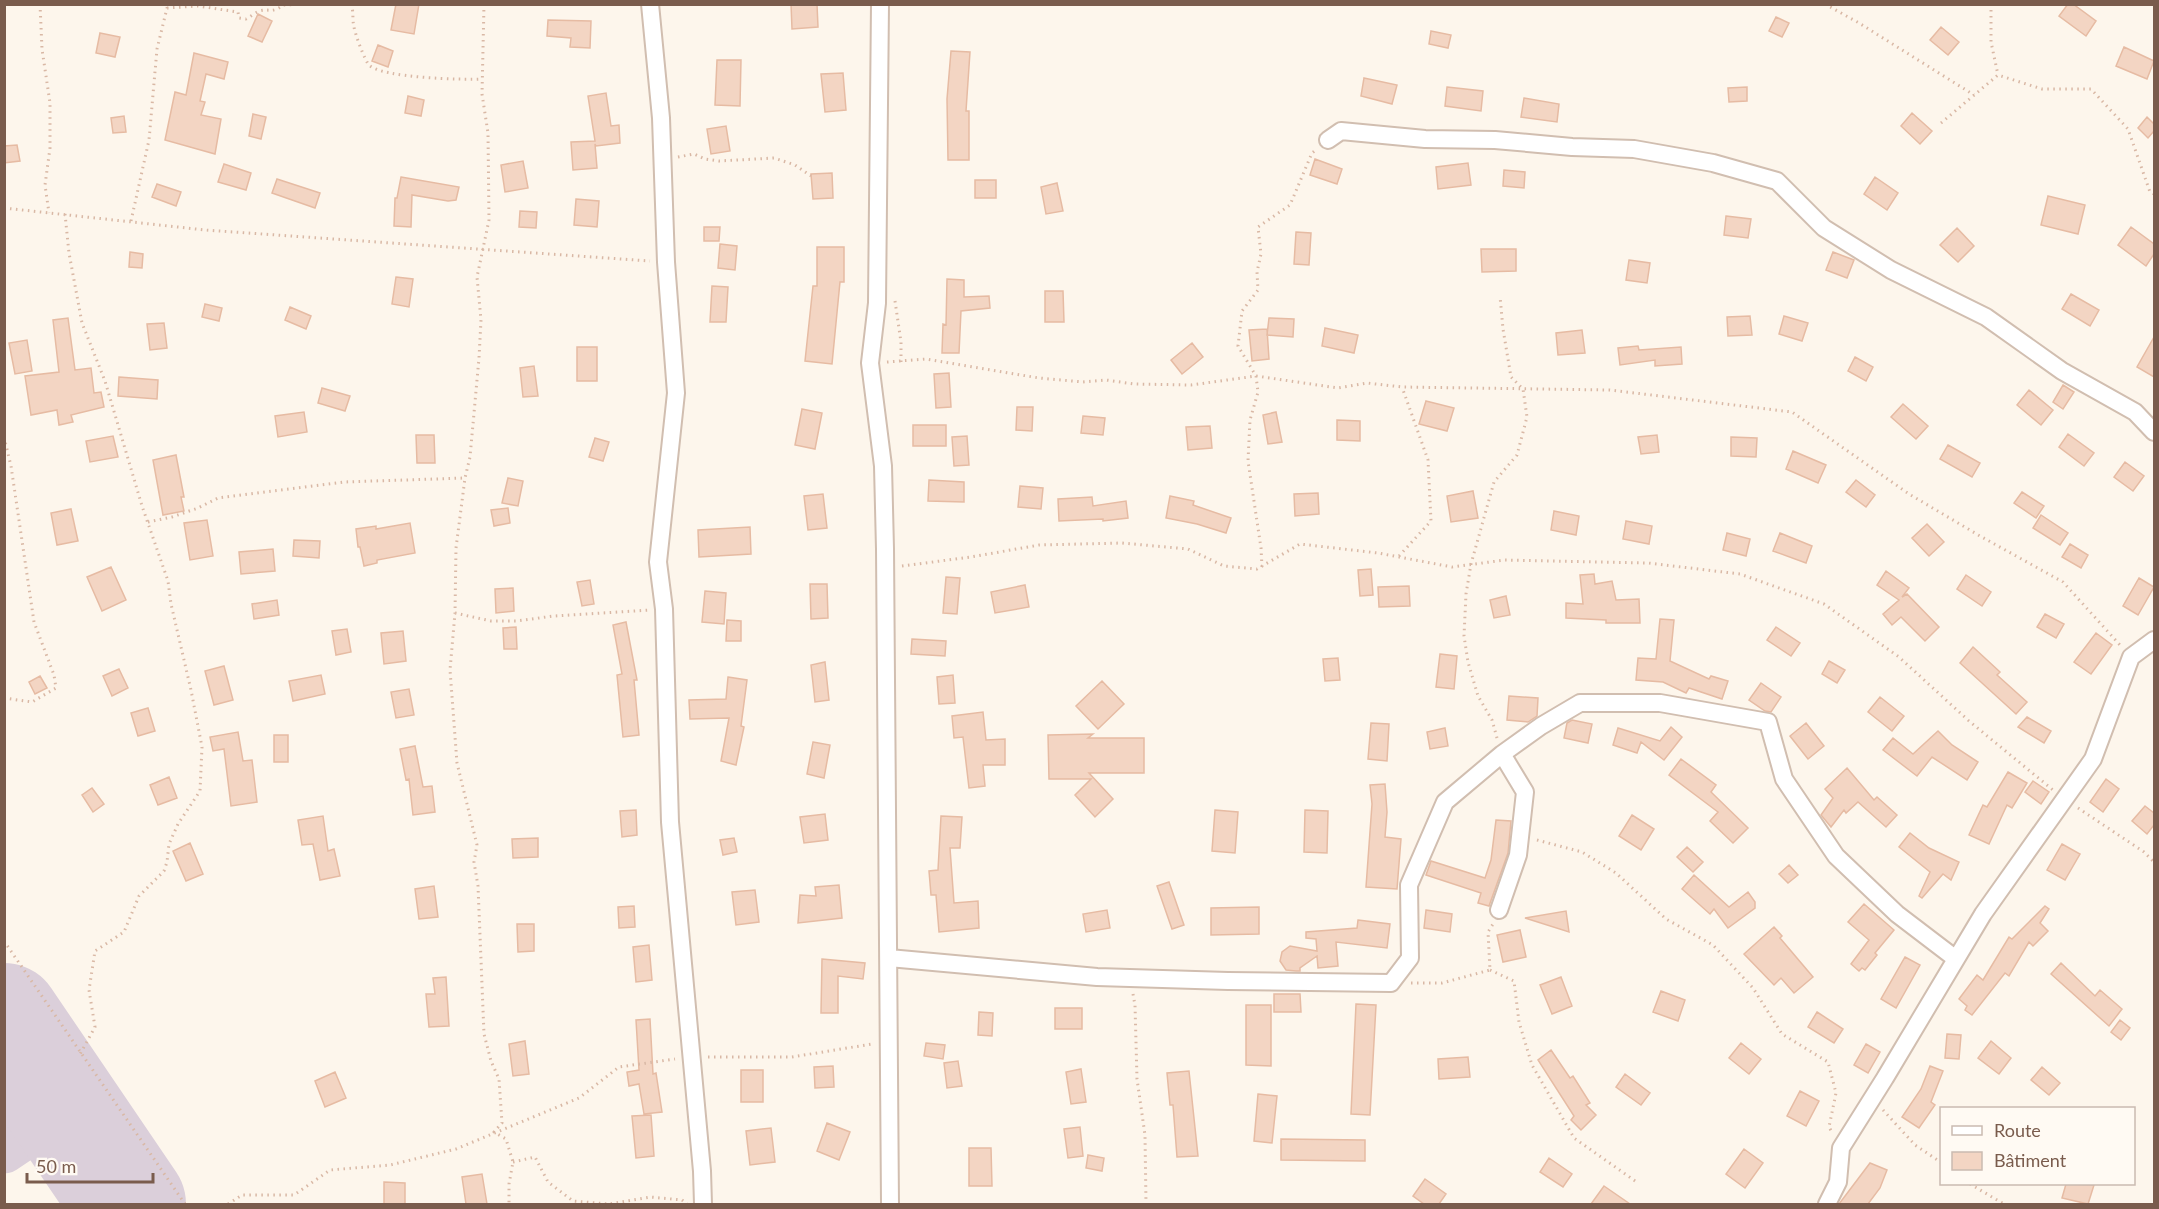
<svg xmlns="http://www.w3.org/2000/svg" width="2159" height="1209" viewBox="0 0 2159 1209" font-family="Lato,sans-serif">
<rect width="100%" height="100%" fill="#fdf6ec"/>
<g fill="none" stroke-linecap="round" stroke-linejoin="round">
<path stroke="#dbcfda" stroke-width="45" d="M4,1151L65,1110"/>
<path stroke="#dbcfda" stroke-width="114" d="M4,1020L129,1204"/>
</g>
<path fill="#f3d5c3" stroke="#e6bba3" stroke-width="1.5" d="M396,4H419L414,34L391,30Z
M791,4H817L818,27L792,29Z
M2068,4H2073L2096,21L2086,36L2059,16Z
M258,14L272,21L262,42L248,36Z
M1776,17L1789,23L1782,37L1769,31Z
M548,20L591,21L590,48L570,47L571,38L547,36Z
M1941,27L1959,42L1948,55L1930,40Z
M1431,31L1451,35L1448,48L1429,44Z
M100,33L120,37L115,57L96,53Z
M378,45L393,51L388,67L372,61Z
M2124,47L2154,61L2147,79L2116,66Z
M951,51L970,52L966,111H969V160H948L947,99Z
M194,53L228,62L224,79L206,74L200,101L205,102L201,115L221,119L215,154L165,140L175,92L186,95Z
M717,60H741L740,106L715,105Z
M843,73L846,110L825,112L821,74Z
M1364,78L1397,85L1392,104L1361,96Z
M1447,87L1483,91L1481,111L1445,106Z
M1747,87V101L1729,102L1728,88Z
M606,93L611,126L619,125L620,143L596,146L595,144L597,168L573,170L571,142L595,141L588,96Z
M408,96L424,100L421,116L405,113Z
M1524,98L1559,104L1557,122L1521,117Z
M1912,113L1932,131L1920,144L1901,126Z
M253,114L266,117L261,139L249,136Z
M124,116L126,132L113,133L111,118Z
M2147,117L2154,124V131L2148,138L2138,128Z
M726,126L730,151L711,154L707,129Z
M17,145L20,161L4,163V146Z
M1315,159L1342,169L1337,184L1310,175Z
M523,161L528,188L505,192L501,165Z
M1468,163L1471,185L1438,189L1436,167Z
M224,164L251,173L246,190L218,182Z
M1504,170L1525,172L1524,188L1503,186Z
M832,173L833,198L813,199L811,174Z
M401,177L459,187L456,200L448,201L412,195L411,227L394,226L395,198H397Z
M1875,177L1898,193L1887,210L1864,194Z
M277,179L320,193L315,208L272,193Z
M975,180H996V198H975Z
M1057,183L1063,211L1046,214L1041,187Z
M157,184L181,192L176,206L152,197Z
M2048,196L2085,205L2078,234L2041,225Z
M576,199L599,201L597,227L574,225Z
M520,211L537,212L536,228L519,227Z
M1726,216L1751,219L1748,238L1724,235Z
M704,227H720L719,241H704Z
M2131,227L2154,244V254L2146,266L2118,245Z
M1957,228L1974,246L1958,262L1940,245Z
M1296,232L1311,233L1309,265L1294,264Z
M720,244L737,246L735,270L718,268Z
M817,247H844V282H840L832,364L805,361L813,286H817Z
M1481,249H1516V271L1482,272Z
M130,252L143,254L142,268L129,267Z
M1833,252L1854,260L1847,278L1826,270Z
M1629,260L1650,263L1647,283L1626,280Z
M396,277L413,279L409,307L392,304Z
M947,279L964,280V297L989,296L990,308L961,311L959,353H942L943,324L946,325Z
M712,286L728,287L726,322H710Z
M1045,291H1063L1064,322H1045Z
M2071,294L2099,310L2090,326L2062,309Z
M205,304L222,308L219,321L202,317Z
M290,307L311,316L306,329L285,320Z
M1750,316L1752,335L1728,336L1727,317Z
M1784,316L1808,323L1802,341L1779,334Z
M68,318L75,370L91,368L94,393L101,392L104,407L71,415L73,422L59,425L57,410L31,415L25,376L59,372L53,320Z
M1269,318L1294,319L1293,337L1267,335Z
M164,323L167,348L150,350L147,324Z
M1325,328L1358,335L1354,353L1322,346Z
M1267,329L1269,359L1252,361L1249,330Z
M1582,330L1585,353L1558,355L1556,333Z
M2154,337V377L2137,367Z
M27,340L32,371L15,374L9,343Z
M1192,343L1203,357L1182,374L1171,360Z
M1638,346L1639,350L1681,347L1682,364L1655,366V360L1620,365L1618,348Z
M577,347H597V381H577Z
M1855,357L1873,367L1866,381L1848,371Z
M534,366L538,396L523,397L520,368Z
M949,373L951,407L936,408L934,374Z
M119,377L158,380L157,399L118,396Z
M2063,385L2074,392L2063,409L2053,402Z
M322,388L350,396L345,411L318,403Z
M2029,390L2053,410L2041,425L2017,405Z
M1426,401L1454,408L1447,431L1419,424Z
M1903,404L1928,426L1916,439L1891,417Z
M1017,407H1033L1032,431L1016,430Z
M802,409L822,413L815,449L795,445Z
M304,412L307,432L278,437L275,416Z
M1276,412L1282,442L1268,444L1263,415Z
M1083,416L1105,418L1103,435L1081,433Z
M1337,420L1360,421V441L1337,440Z
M913,425H946V446H913Z
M1210,426L1212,448L1188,450L1186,427Z
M2068,434L2094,453L2084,466L2059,447Z
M416,435H434L435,463H417Z
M1657,435L1659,452L1641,454L1638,437Z
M113,436L118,457L90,462L86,441Z
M967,436L969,465L954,466L952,437Z
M1731,437L1757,438L1756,457L1731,456Z
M595,438L609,442L603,461L589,457Z
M1948,445L1980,463L1972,477L1940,459Z
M1793,451L1826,465L1818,483L1786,469Z
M176,455L184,497H181L184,511L163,515L153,460Z
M2125,462L2144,476L2133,491L2114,477Z
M508,478L523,481L518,506L502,503Z
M929,480L964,482V502L928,501Z
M1856,480L1875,495L1866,507L1846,492Z
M1020,486L1043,488L1041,509L1018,507Z
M1473,491L1478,518L1451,522L1447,496Z
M2022,492L2044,506L2036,518L2014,503Z
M1318,493L1319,514L1295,516L1294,494Z
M823,494L827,528L808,530L804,496Z
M1170,496L1194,501L1193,505L1231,518L1226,533L1197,524L1166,518Z
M1092,497L1093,506L1126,501L1128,518L1103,521V519L1059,521L1058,499Z
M508,508L510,523L494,526L491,510Z
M71,509L78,541L57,545L51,513Z
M1554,511L1579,516L1576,535L1551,530Z
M2041,515L2068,533L2060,545L2033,528Z
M207,520L213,556L190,560L184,523Z
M1626,521L1652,526L1649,544L1623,539Z
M410,523L415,553L377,560V563L364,566L360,547H358L356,529L376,526V529Z
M1927,524L1944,542L1929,556L1912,538Z
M750,527L751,554L699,557L698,530Z
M1727,533L1750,539L1746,556L1723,550Z
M1780,533L1812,546L1806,563L1773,551Z
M294,540L320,541L319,558L293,556Z
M2070,544L2088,555L2081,568L2062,557Z
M273,549L275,571L241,574L239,552Z
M111,567L126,600L102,611L87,577Z
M1371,569L1373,595L1360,596L1358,570Z
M1886,571L1909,588L1902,597L1907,594L1939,627L1925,641L1901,617L1892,625L1883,614L1899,600L1877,585Z
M1594,574L1595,584L1612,581L1616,600L1639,599L1640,623H1606V620L1566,618V603L1583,604L1580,575Z
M1966,575L1991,592L1982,606L1957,589Z
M946,577L960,578L957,614L943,613Z
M2139,578L2154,587L2138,615L2123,606Z
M590,580L594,604L582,606L577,582Z
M810,584H827L828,618L811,619Z
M1025,585L1029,607L995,613L991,592Z
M1409,586L1410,606L1379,607L1378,587Z
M513,588L514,611L496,613L495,589Z
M705,591L726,593L724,624L702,622Z
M1506,596L1510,615L1494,618L1490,600Z
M277,600L279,615L254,619L252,604Z
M2045,614L2064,624L2056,638L2037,627Z
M1660,619L1674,620L1670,661L1709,679L1711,676L1728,681L1722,699L1689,688L1686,693L1663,682L1636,680L1638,658L1656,659Z
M727,620L741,621V641H726Z
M626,622L637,680H634L639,735L623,737L617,675L622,674L613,625Z
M516,627L517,649H504L503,628Z
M1776,627L1800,643L1791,656L1767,640Z
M347,629L351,652L336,655L332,631Z
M403,631L406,661L384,664L381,633Z
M2096,633L2112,645L2091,674L2074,662Z
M912,639L946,641L945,656L911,654Z
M1973,647L2000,672L1997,675L2027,702L2016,714L1960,663Z
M1440,654L1457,656L1454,689L1436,687Z
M1338,658L1340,680L1325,681L1323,659Z
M1829,661L1845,670L1837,683L1822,674Z
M825,662L829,700L815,702L811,665Z
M224,666L233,700L214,705L205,671Z
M119,669L128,688L112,696L103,676Z
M321,675L325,694L293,701L289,681Z
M953,675L955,703L939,704L937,677Z
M40,676L47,688L35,694L29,682Z
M728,677L747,680L741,726L744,727L736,765L721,761L729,718L690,719L689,700L726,699Z
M1102,681L1124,704L1098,729L1076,706Z
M1761,683L1781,697L1771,712L1765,711L1749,700Z
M409,689L414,715L396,718L391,692Z
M1509,696L1538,698L1537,716L1528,722L1507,720Z
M1880,697L1904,716L1892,731L1868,712Z
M148,708L155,731L138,736L131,713Z
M983,712L986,740L1005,739V765H983L985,786L969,788L963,737L954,738L952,716Z
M2027,717L2051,731L2044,743L2018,727Z
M1572,720L1592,724L1588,743L1564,738L1567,723Z
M1371,723L1389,724L1387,761L1368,759Z
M1806,723L1824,746L1808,759L1790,736Z
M1671,727L1682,737L1664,760L1641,742L1637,753L1613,745L1618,728L1660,741Z
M1445,728L1448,746L1430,749L1427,732Z
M1938,731L1952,745L1978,762L1967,780L1932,757L1917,776L1883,750L1893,738L1913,754Z
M238,732L243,761L252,760L257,802L231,806L224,749L213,751L210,737Z
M1093,734L1088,738H1144V773H1089L1113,799L1095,817L1075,795L1091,779H1049L1048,735Z
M274,735H288V762H274Z
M813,742L830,745L824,778L807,774Z
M415,746L423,787L432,786L435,812L413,815L409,779L406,780L400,749Z
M1681,759L1716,785L1711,792L1748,828L1733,843L1710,821L1718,812L1669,775Z
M1847,768L1874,800L1877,797L1897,815L1886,827L1858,802L1846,813L1844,810L1831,827L1821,815L1833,798L1825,789Z
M2008,772L2027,783L2012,808L2007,805L1989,844L1969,835L1983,805L1987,807Z
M169,777L177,798L158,805L150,785Z
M2106,779L2119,789L2103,812L2090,802Z
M2033,781L2049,792L2041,804L2025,792Z
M1385,784L1387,812L1385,837L1401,839L1397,889L1366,887L1372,804L1370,785Z
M92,788L104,804L93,812L82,795Z
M2145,806L2154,813V825L2147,834L2132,821Z
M636,810L637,835L622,837L620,811Z
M1215,810L1238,812L1235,853L1212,851Z
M1305,810L1328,811L1327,853L1304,852Z
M825,814L828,840L804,843L800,817Z
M1632,815L1654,829L1641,850L1619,836Z
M323,816L328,851L334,849L340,876L320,880L313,844L302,845L298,820Z
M941,816L962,817L960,848H950L954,903L978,901L979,928L939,932L936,895H931L929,871L938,870Z
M1496,820L1511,821L1508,853L1489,906L1478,903L1481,893L1426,875L1431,861L1485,878L1491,860Z
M1910,833L1929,848L1959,862L1951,880L1943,874L1922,898L1919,896L1930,872L1899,847Z
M538,838V857L513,858L512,839Z
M734,838L737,852L723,855L720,840Z
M190,843L203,874L186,881L173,851Z
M2062,844L2080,854L2065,880L2047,870Z
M1687,847L1703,862L1693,872L1677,857Z
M1789,865L1798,875L1788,883L1779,874Z
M1694,875L1729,907L1748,892L1755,902V908L1728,928L1714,909L1710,914L1682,889Z
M1169,882L1184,925L1172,929L1157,886Z
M839,885L842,918L798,923L800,895L816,896L815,887Z
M434,886L438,917L419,919L415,889Z
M755,890L759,922L736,925L732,892Z
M1864,904L1894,930L1875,953L1877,955L1865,970L1862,968L1859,971L1851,964L1869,940L1848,922Z
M634,906L635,927L619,928L618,907Z
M2045,906L2049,909L2040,923L2048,931L2033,946L2029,942L2009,976L2005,973L1972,1015L1965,1010L1967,1006L1959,999L1977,975L1983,980L2009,937L2012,939Z
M1259,907V934L1211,935V908Z
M1107,910L1110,928L1086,932L1083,914Z
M1426,910L1452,914L1450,932L1424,928Z
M1566,911L1569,932L1525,918Z
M1358,920L1390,924L1387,948L1336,942L1338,966L1318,968L1317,956L1300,968V971H1296L1286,970L1280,961L1282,952L1290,946L1317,951L1316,939L1306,938V932L1357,928Z
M517,924H534V951L518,952Z
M1774,927L1782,936L1780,938L1813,977L1794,993L1781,978L1774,985L1744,954Z
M1520,930L1526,957L1503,962L1497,935Z
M649,945L652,980L636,982L633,947Z
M1905,957L1920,965L1896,1008L1881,999Z
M822,959L865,963L863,979L838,976V1013H821Z
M2061,963L2095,996L2100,990L2122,1009L2109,1026L2051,974Z
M446,977L449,1026L429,1027L426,994H435L433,978Z
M1561,977L1572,1006L1552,1014L1540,985Z
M1661,991L1685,1000L1678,1021L1653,1012Z
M1274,994H1300L1301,1012H1274Z
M1356,1004L1376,1005L1370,1115L1351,1114Z
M1246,1005H1271V1066L1246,1065Z
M1055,1008H1082V1029H1055Z
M979,1012L993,1013L992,1036L978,1035Z
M1817,1012L1843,1029L1834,1043L1808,1027Z
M650,1019L653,1074L656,1073L662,1112L644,1114L639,1084L629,1086L627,1072L639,1070L636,1020Z
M2120,1020L2130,1028L2121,1040L2111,1032Z
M1947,1034L1961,1035L1959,1059L1945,1058Z
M525,1041L529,1074L513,1076L509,1044Z
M1991,1041L2011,1058L1999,1074L1978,1058Z
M926,1043L945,1045L943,1059L924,1056Z
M1741,1043L1761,1059L1749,1074L1729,1058Z
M1866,1044L1880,1052L1868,1073L1854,1065Z
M1551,1050L1570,1078L1573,1076L1590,1103L1586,1105L1596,1115L1581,1130L1571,1120L1574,1116L1538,1060Z
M1468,1057L1470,1077L1439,1079L1438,1059Z
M958,1061L962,1086L947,1088L944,1063Z
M833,1066L834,1087L815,1088L814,1067Z
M1930,1066L1943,1071L1931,1102L1935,1105L1919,1128L1902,1117L1921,1089Z
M2042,1067L2060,1083L2049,1095L2031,1080Z
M1081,1069L1086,1102L1071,1104L1066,1072Z
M741,1070H763V1102H741Z
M1189,1071L1198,1156L1177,1157L1173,1105H1170L1167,1073Z
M335,1072L346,1098L325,1107L315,1081Z
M1625,1074L1650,1093L1641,1105L1616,1087Z
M1800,1091L1819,1101L1806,1126L1787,1116Z
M1258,1094L1277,1096L1272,1143L1254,1141Z
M651,1115L654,1156L636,1158L632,1116Z
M827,1123L850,1132L839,1160L817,1151Z
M1080,1127L1083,1156L1068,1158L1064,1129Z
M771,1128L775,1162L750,1165L746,1131Z
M1281,1139L1365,1140V1161L1281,1160Z
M969,1148H991L992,1186H969Z
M1744,1149L1763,1163L1745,1188L1726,1174Z
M1088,1155L1104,1158L1102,1171L1086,1168Z
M1549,1158L1572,1174L1563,1187L1540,1172Z
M1870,1163L1887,1170L1880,1188L1868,1204H1839Z
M482,1174L487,1204H466L462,1177Z
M1425,1179L1446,1194L1439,1204H1424L1413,1196Z
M384,1182L405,1183V1204H384Z
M2066,1184L2094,1185L2088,1204L2062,1198Z
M1604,1186L1630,1204H1591Z"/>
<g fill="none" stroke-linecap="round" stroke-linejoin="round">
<defs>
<path id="minor" d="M650,4L661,118L666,262L676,393L658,562L664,609L670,822L702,1171L703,1204
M880,4L877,303L870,363L883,466L885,549L890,1204
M1328,140L1341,131L1425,139L1495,140L1572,147L1634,149L1713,163L1777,181L1824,228L1891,270L1986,317L2062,371L2135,412L2154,432
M1499,910L1518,855L1525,792L1502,754
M889,958L1097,977L1228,981L1391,983L1410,958L1409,885L1445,802L1502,754L1541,726L1580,703H1660L1768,722L1784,779L1836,856L1897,914L1956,959
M1827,1204L1838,1182L1841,1148L1885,1078L1983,914L2093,759L2131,657L2154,640"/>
</defs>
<use href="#minor" stroke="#d1beb0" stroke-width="20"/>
<path stroke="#d9b8a5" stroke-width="3" stroke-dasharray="1.5 4.5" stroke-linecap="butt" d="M40,4L42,49L50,103V148L45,185L49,213
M351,4C354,12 352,19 354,27C355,34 365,61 369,65C382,78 462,80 482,79
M484,4L482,94L488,133L489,220L477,277L481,320L479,358L470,457L465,478L456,548L455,613L450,670L457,763L477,845L474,862L478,886L484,1034L491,1061L499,1079L502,1123L494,1132L506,1139L513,1162L509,1184V1204
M1825,4L1859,23L1974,95
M1991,4V42L1998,75
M167,8L198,6L238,12L239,18L246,19C250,17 255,13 259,11C269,8 272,14 283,5L308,4
M1941,123L1998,75L2042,89H2091L2128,129L2150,192L2154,194
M678,157L694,154L705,159L719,161L774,158L795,165L811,176
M4,208L205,230L650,261
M65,214L69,253L82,323L105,381L142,506L168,581L171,604L191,690L202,747L200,791L178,824L169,844L167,862L164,871L139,896L124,932L95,951L89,990L95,1027L80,1054
M131,221L149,140L157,49L168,4
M895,301L901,342V362
M887,362L926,359L1039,378L1083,382L1106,380L1134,384L1191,385L1256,376L1338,388L1367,383L1402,387L1610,390L1792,412L1909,494L1980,536L2063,582L2120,645
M4,437L11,466L34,622L54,675L56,688L32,702L4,698
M148,522L172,517L198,508L218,498L344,482L465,478
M1399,556L1431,521L1428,460L1402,387
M902,566L971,557L1039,545L1122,543L1188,549L1224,566L1257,569L1300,544L1378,553L1452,567L1505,560L1648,563L1740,574L1824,604L1899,657L1969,721L2053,790
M1262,567L1261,548L1248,461L1250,420L1258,392L1256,376L1238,346L1242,311L1258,290L1257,272L1261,254L1258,227L1290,205L1312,153L1317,149
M455,613L491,621H516L554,616L650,610
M1497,738L1492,720L1478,696L1468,662L1464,636L1466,594L1471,564L1494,482L1517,455L1527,417L1523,389L1511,377L1503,329L1500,296
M2078,808L2144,852L2154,862
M1537,840L1582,852L1616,873L1666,919L1713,945L1753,988L1782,1034L1828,1062L1836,1093L1829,1127L1833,1134
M4,941L185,1204
M1490,970L1514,981L1519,1022L1532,1065L1574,1138L1638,1183
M1411,983H1442L1490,970L1488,932L1493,924
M1133,994L1135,1005L1137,1079L1145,1135L1146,1204
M708,1057H792L872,1044
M1883,1110L1915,1145L1942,1163
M513,1162L535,1157L548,1182L573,1201L609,1204L650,1197L682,1200L687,1204
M1970,1184L2004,1204
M228,1204L242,1195H294L330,1170L390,1165L456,1149L579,1098L619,1067L675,1059"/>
<use href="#minor" stroke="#fff" stroke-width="16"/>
</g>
<rect width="2159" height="1209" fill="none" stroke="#7a5c4d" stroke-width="12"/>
<rect x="1940" y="1107" width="195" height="78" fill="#fffaf3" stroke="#cabbb1" stroke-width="1.5"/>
<rect x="1952" y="1126" width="30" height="9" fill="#ffffff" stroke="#cabbb1" stroke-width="1.5"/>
<text x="1994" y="1137" font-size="18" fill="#7a5c4d">Route</text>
<rect x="1952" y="1152" width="30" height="18" fill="#f3d5c3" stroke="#cabbb1" stroke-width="1.5"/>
<text x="1994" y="1167" font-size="18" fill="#7a5c4d">Bâtiment</text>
<path d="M27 1173v9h126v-9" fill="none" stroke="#7a5c4d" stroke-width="3"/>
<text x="36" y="1173" font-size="18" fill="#7a5c4d" stroke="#fffaf3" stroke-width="4.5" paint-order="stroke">50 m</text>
</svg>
